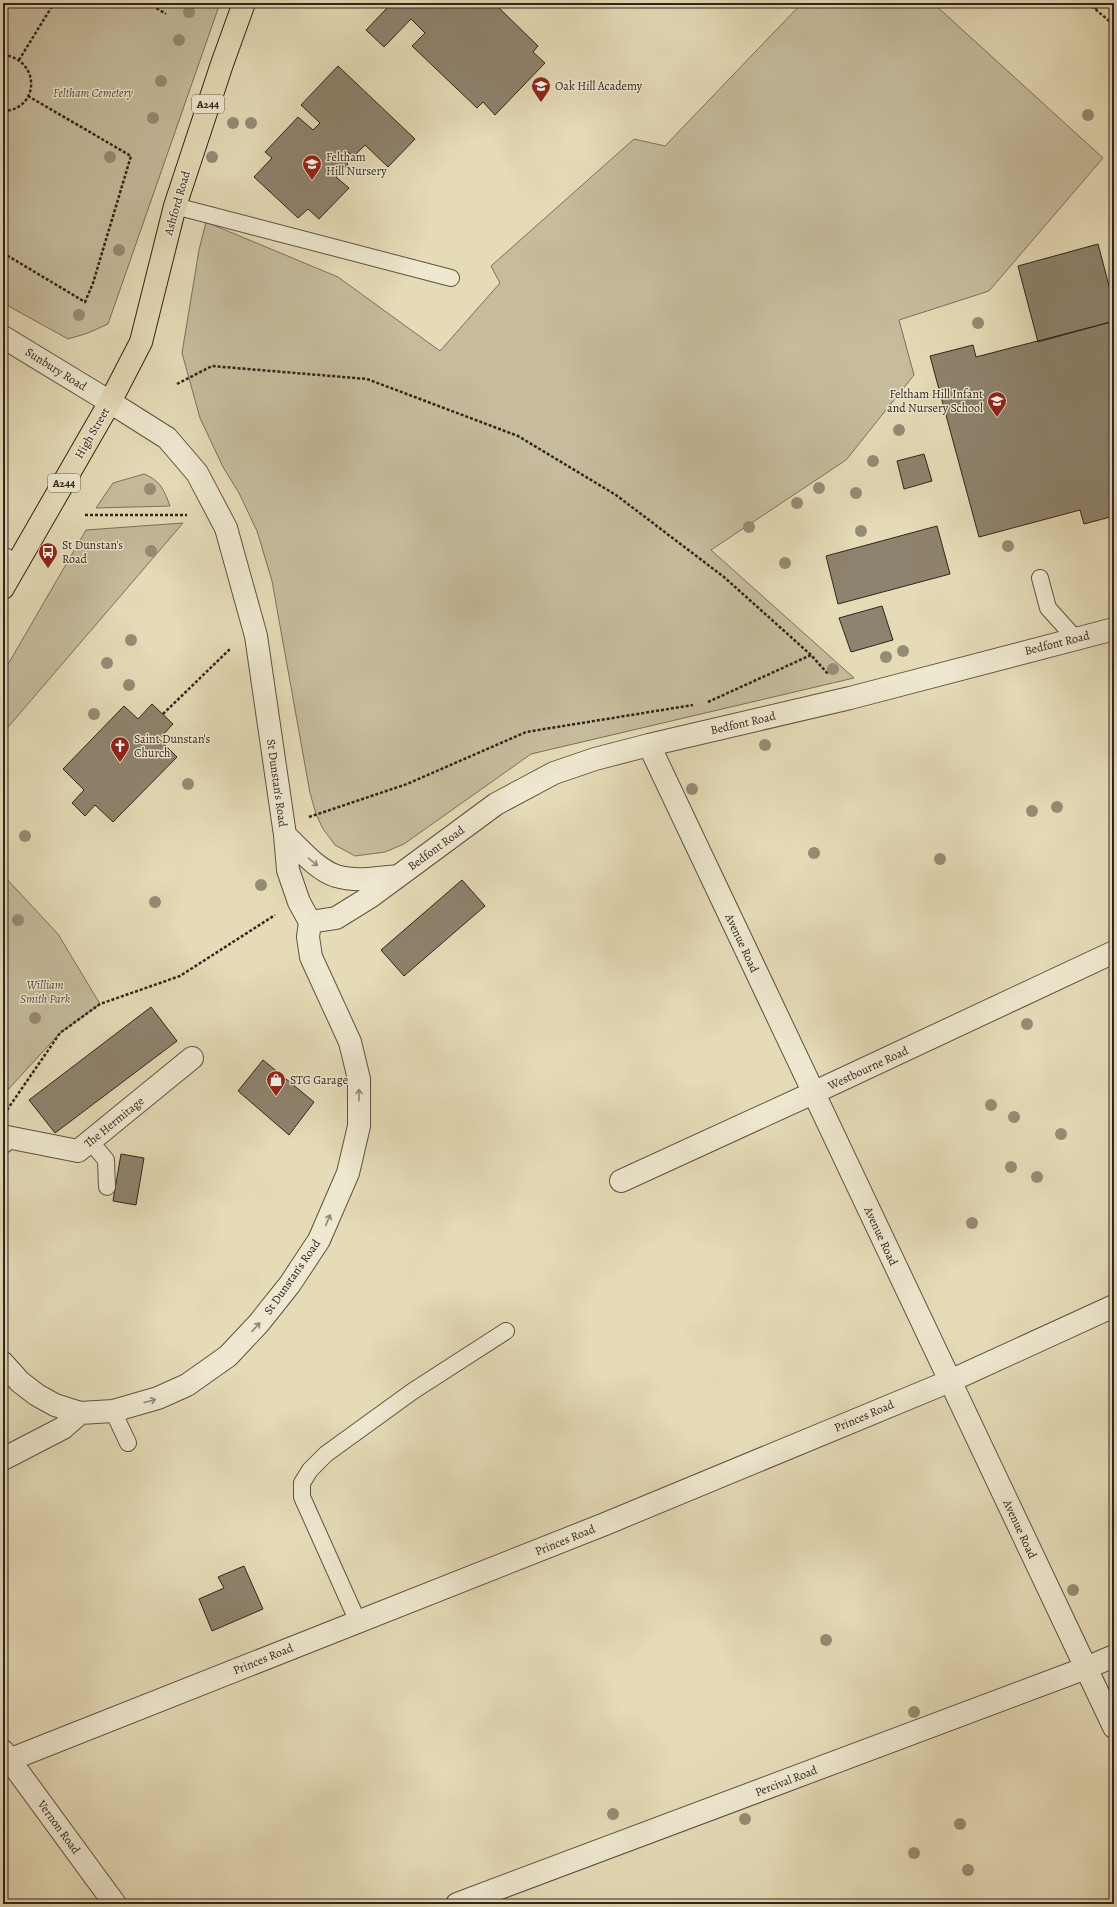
<svg xmlns="http://www.w3.org/2000/svg" width="1117" height="1907" viewBox="0 0 1117 1907" font-family="Alegreya,serif">
<rect width="100%" height="100%" fill="#e5dbb7"/>
<filter id="stains"><feTurbulence type="fractalNoise" baseFrequency=".005" numOctaves="4"/><feColorMatrix values="0 0 0 0 .2 0 0 0 0 .09 0 0 0 0 .02 0 0 0 .5 -.17"/></filter>
<radialGradient id="worn" r=".72"><stop offset=".6" stop-color="#630" stop-opacity="0"/><stop offset="1" stop-color="#630" stop-opacity=".3"/></radialGradient>
<path fill="#c6bc9d" stroke="#7b705e" d="M3,3H220L108,324L88,333L68,339L3,303Z
M802,3H933L1103,158L989,291L899,320L914,375L846,460L711,550L854,678L531,754L404,844L385,852L355,856L335,845L323,829L316,814L310,793L272,581L257,531L239,493L223,467L200,418L182,353L199,250L206,222L338,277L440,351L500,283L491,266L634,139L665,146Z
M144,474C161,481 164,490 170,506L96,508L113,483Z
M183,523L3,733V673L86,530Z
M3,875L58,934L100,1004L60,1033L3,1095Z"/>
<path fill="#8e836e" stroke="#30241e" d="M383,3H494L538,46L533,52L545,63L495,115L483,102L477,108L412,46L425,33L411,19L384,47L366,30L388,7Z
M338,66L415,139L388,167L365,145L353,157L346,150L340,157L348,164L336,177L349,188L319,219L308,209L298,218L254,177L272,158L265,152L298,117L313,130L320,123L301,105Z
M1098,244L1114,305V321L1038,342L1018,266Z
M1111,322L1114,335V516L1084,524L1080,510L979,537L930,356L973,345L976,357Z
M924,454L932,481L904,489L897,461Z
M937,526L950,574L838,604L826,556Z
M882,606L893,640L851,652L839,618Z
M152,704L173,724L159,739L177,757L113,822L95,805L85,816L72,803L84,790L63,769L124,706L138,719Z
M462,880L485,906L404,976L381,950Z
M151,1007L177,1041L55,1133L29,1100Z
M263,1060L314,1102L289,1135L238,1091Z
M121,1154L144,1158L136,1205L113,1201Z
M244,1566L263,1609L212,1631L199,1599L224,1588L218,1577Z"/>
<g fill="none" stroke-linecap="round" stroke-linejoin="round">
<defs>
<path id="service" d="M175,206L451,278
M3,555L17,563
M1040,578L1048,608L1075,638
M90,1141L106,1160L107,1187
M113,1411L128,1443
M358,1622L302,1497V1483L310,1470L326,1454L413,1391L506,1331"/>
<path id="minor" d="M649,745L1114,1727
M285,835C300,849 316,869 336,876C356,882 378,878 398,876
M310,922L336,918L370,897L496,804L554,773L595,759L649,745L850,698L1114,629
M3,1142L7,1137L78,1151L192,1058
M621,1181L813,1093L1114,952
M3,1363L20,1382L37,1395L55,1405L80,1413L113,1411L158,1398L187,1385L228,1356L259,1323L290,1284L319,1240L348,1173L359,1126V1079L350,1042L311,957L308,937L310,922L299,902L288,870L285,835L256,636L226,528L197,473L167,438L110,402
M3,1459L63,1428L80,1413
M3,1751L115,1904
M9,1760L605,1524L950,1381L1114,1306
M457,1904L1086,1668L1114,1656"/>
<path id="tertiary" d="M3,337L110,402"/>
<path id="primary" d="M3,588L110,402L141,342L175,206L222,64L244,3"/>
</defs>
<use href="#service" stroke="#5d5244" stroke-width="18"/>
<use href="#minor" stroke="#5d5244" stroke-width="24"/>
<use href="#tertiary" stroke="#5d5244" stroke-width="24"/>
<use href="#primary" stroke="#30241e" stroke-width="24"/>
<path stroke="#30241e" stroke-width="2.5" stroke-dasharray="3 2" stroke-linecap="butt" d="M148,3L166,14
M1088,3L1114,25
M1095,9L1100,3
M3,55C41,59 40,110 3,111
M19,60L54,3
M3,253L85,302L93,283L131,156L28,96
M177,384L212,366L367,379L518,436L616,495L724,577L811,655L829,675
M85,515H187
M708,702L811,655
M163,714L230,649
M309,817L407,784L526,732L693,705
M7,1110L60,1033L100,1004L180,976L275,915"/>
<use href="#service" stroke="#eee8d0" stroke-width="16"/>
<use href="#minor" stroke="#eee8d0" stroke-width="22"/>
<use href="#tertiary" stroke="#eee8d0" stroke-width="22"/>
<use href="#primary" stroke="#e5dbb7" stroke-width="22"/>
</g>
<g fill="#968b74">
<circle cx="189" cy="12" r="6"/>
<circle cx="179" cy="40" r="6"/>
<circle cx="161" cy="81" r="6"/>
<circle cx="1088" cy="115" r="6"/>
<circle cx="153" cy="118" r="6"/>
<circle cx="233" cy="123" r="6"/>
<circle cx="251" cy="123" r="6"/>
<circle cx="110" cy="157" r="6"/>
<circle cx="212" cy="157" r="6"/>
<circle cx="119" cy="250" r="6"/>
<circle cx="79" cy="315" r="6"/>
<circle cx="978" cy="323" r="6"/>
<circle cx="899" cy="430" r="6"/>
<circle cx="873" cy="461" r="6"/>
<circle cx="819" cy="488" r="6"/>
<circle cx="150" cy="489" r="6"/>
<circle cx="856" cy="493" r="6"/>
<circle cx="797" cy="503" r="6"/>
<circle cx="749" cy="527" r="6"/>
<circle cx="861" cy="531" r="6"/>
<circle cx="1008" cy="546" r="6"/>
<circle cx="151" cy="551" r="6"/>
<circle cx="785" cy="563" r="6"/>
<circle cx="131" cy="640" r="6"/>
<circle cx="903" cy="651" r="6"/>
<circle cx="886" cy="657" r="6"/>
<circle cx="107" cy="663" r="6"/>
<circle cx="833" cy="669" r="6"/>
<circle cx="129" cy="685" r="6"/>
<circle cx="94" cy="714" r="6"/>
<circle cx="765" cy="745" r="6"/>
<circle cx="188" cy="784" r="6"/>
<circle cx="692" cy="789" r="6"/>
<circle cx="1057" cy="807" r="6"/>
<circle cx="1032" cy="811" r="6"/>
<circle cx="25" cy="836" r="6"/>
<circle cx="814" cy="853" r="6"/>
<circle cx="940" cy="859" r="6"/>
<circle cx="261" cy="885" r="6"/>
<circle cx="155" cy="902" r="6"/>
<circle cx="18" cy="920" r="6"/>
<circle cx="35" cy="1018" r="6"/>
<circle cx="1027" cy="1024" r="6"/>
<circle cx="991" cy="1105" r="6"/>
<circle cx="1014" cy="1117" r="6"/>
<circle cx="1061" cy="1134" r="6"/>
<circle cx="1011" cy="1167" r="6"/>
<circle cx="1037" cy="1177" r="6"/>
<circle cx="972" cy="1223" r="6"/>
<circle cx="1073" cy="1590" r="6"/>
<circle cx="826" cy="1640" r="6"/>
<circle cx="914" cy="1712" r="6"/>
<circle cx="613" cy="1814" r="6"/>
<circle cx="745" cy="1819" r="6"/>
<circle cx="960" cy="1824" r="6"/>
<circle cx="914" cy="1853" r="6"/>
<circle cx="968" cy="1870" r="6"/>
</g>
<defs><path id="oneway-shaft" d="M-6 0H5M1.5-3L5.5 0L1.5 3" fill="none" stroke-width="1.6" stroke-linecap="round" stroke-linejoin="round"/></defs>
<g stroke="#8f8677">
<use href="#oneway-shaft" transform="translate(313 862) rotate(40)"/>
<use href="#oneway-shaft" transform="translate(359 1095) rotate(-90)"/>
<use href="#oneway-shaft" transform="translate(328 1220) rotate(-67)"/>
<use href="#oneway-shaft" transform="translate(256 1327) rotate(-47)"/>
<use href="#oneway-shaft" transform="translate(150 1401) rotate(-15)"/>
</g>
<defs>
<symbol id="school-pin" viewBox="-11 -11 22 30"><path d="M0 17L-7.5 6A9.5 9.5 0 1 1 7.5 6Z" fill="#8f2418" stroke="#eee8d0"/><path d="M0-5L7-2L0 1L-7-2ZM-4 1L0 2.5L4 1V4Q0 6-4 4Z" fill="#fff"/></symbol>
<symbol id="bus-pin" viewBox="-11 -11 22 30"><path d="M0 17L-7.5 6A9.5 9.5 0 1 1 7.5 6Z" fill="#8f2418" stroke="#eee8d0"/><path d="M-5-6H5V4H4V6H2V4H-2V6H-4V4H-5ZM-3.5-4V0h7V-4ZM-3.5 1.2v1.5H-2V1.2ZM2 1.2v1.5H3.5V1.2Z" fill="#fff"/></symbol>
<symbol id="church-pin" viewBox="-11 -11 22 30"><path d="M0 17L-7.5 6A9.5 9.5 0 1 1 7.5 6Z" fill="#8f2418" stroke="#eee8d0"/><path d="M-1.2-6h2.4v3.5h3.3v2.4h-3.3V6h-2.4V-.1h-3.3v-2.4h3.3Z" fill="#fff"/></symbol>
<symbol id="shop-pin" viewBox="-11 -11 22 30"><path d="M0 17L-7.5 6A9.5 9.5 0 1 1 7.5 6Z" fill="#8f2418" stroke="#eee8d0"/><path d="M-5-2.5h2.3a2.7 3.5 0 0 1 5.4 0H5L5.5 6h-11ZM-1.5-2.5h3a1.5 2.3 0 0 0-3 0Z" fill="#fff"/></symbol>
</defs>
<g fill-rule="evenodd">
<use href="#school-pin" x="530" y="75" width="22" height="30"/>
<use href="#school-pin" x="301" y="153" width="22" height="30"/>
<use href="#school-pin" x="986" y="390" width="22" height="30"/>
<use href="#bus-pin" x="37" y="541" width="22" height="30"/>
<use href="#church-pin" x="109" y="735" width="22" height="30"/>
<use href="#shop-pin" x="265" y="1069" width="22" height="30"/>
</g>
<g text-anchor="middle" stroke-width="3" stroke-linejoin="round" paint-order="stroke">
<g fill="#eee8d0" stroke="#695f53" stroke-width="1">
<rect x="192" y="95" width="32" height="18" rx="3"/>
<rect x="48" y="474" width="32" height="18" rx="3"/>
</g>
<g font-size="11" font-weight="bold" fill="#30241e">
<text x="208" y="108">A244</text>
<text x="64" y="487">A244</text>
</g>
<g font-size="12" fill="#30241e" stroke="#eee8d0" text-anchor="start">
<text x="555" y="90">Oak Hill Academy</text>
<text x="326" y="161">Feltham<tspan x="326" dy="14">Hill Nursery</tspan></text>
<text x="983" y="398" text-anchor="end">Feltham Hill Infant<tspan x="983" dy="14">and Nursery School</tspan></text>
<text x="62" y="549">St Dunstan's<tspan x="62" dy="14">Road</tspan></text>
<text x="134" y="743">Saint Dunstan's<tspan x="134" dy="14">Church</tspan></text>
<text x="290" y="1084">STG Garage</text>
</g>
<g font-size="12" font-style="italic" fill="#564a3e" stroke="#eee8d0">
<text x="93" y="97">Feltham Cemetery</text>
<text x="45" y="989">William<tspan x="45" dy="14">Smith Park</tspan></text>
</g>
<g font-size="12" fill="#30241e" stroke="#eee8d0">
<text transform="translate(177 203) rotate(-74)" y="4">Ashford Road</text>
<text transform="translate(56 369) rotate(32)" y="4">Sunbury Road</text>
<text transform="translate(92 433) rotate(-60)" y="4">High Street</text>
<text transform="translate(1057 643) rotate(-14)" y="4">Bedfont Road</text>
<text transform="translate(743 723) rotate(-13)" y="4">Bedfont Road</text>
<text transform="translate(277 783) rotate(82)" y="4">St Dunstan's Road</text>
<text transform="translate(436 848) rotate(-36)" y="4">Bedfont Road</text>
<text transform="translate(742 943) rotate(65)" y="4">Avenue Road</text>
<text transform="translate(868 1068) rotate(-25)" y="4">Westbourne Road</text>
<text transform="translate(114 1122) rotate(-39)" y="4">The Hermitage</text>
<text transform="translate(881 1236) rotate(65)" y="4">Avenue Road</text>
<text transform="translate(292 1277) rotate(-55)" y="4">St Dunstan's Road</text>
<text transform="translate(864 1416) rotate(-23)" y="4">Princes Road</text>
<text transform="translate(1020 1529) rotate(65)" y="4">Avenue Road</text>
<text transform="translate(565 1540) rotate(-22)" y="4">Princes Road</text>
<text transform="translate(263 1659) rotate(-22)" y="4">Princes Road</text>
<text transform="translate(786 1781) rotate(-21)" y="4">Percival Road</text>
<text transform="translate(59 1827) rotate(54)" y="4">Vernon Road</text>
</g>
</g>
<rect width="1117" height="1907" fill="none" stroke="#e5dbb7" stroke-width="16"/>
<rect x="4" y="4" width="1109" height="1899" fill="none" stroke="#30241e" stroke-width="2"/>
<rect x="8" y="8" width="1101" height="1891" fill="none" stroke="#30241e"/>
<rect width="100%" height="100%" filter="url(#stains)"/>
<rect width="100%" height="100%" fill="url(#worn)"/>
</svg>
